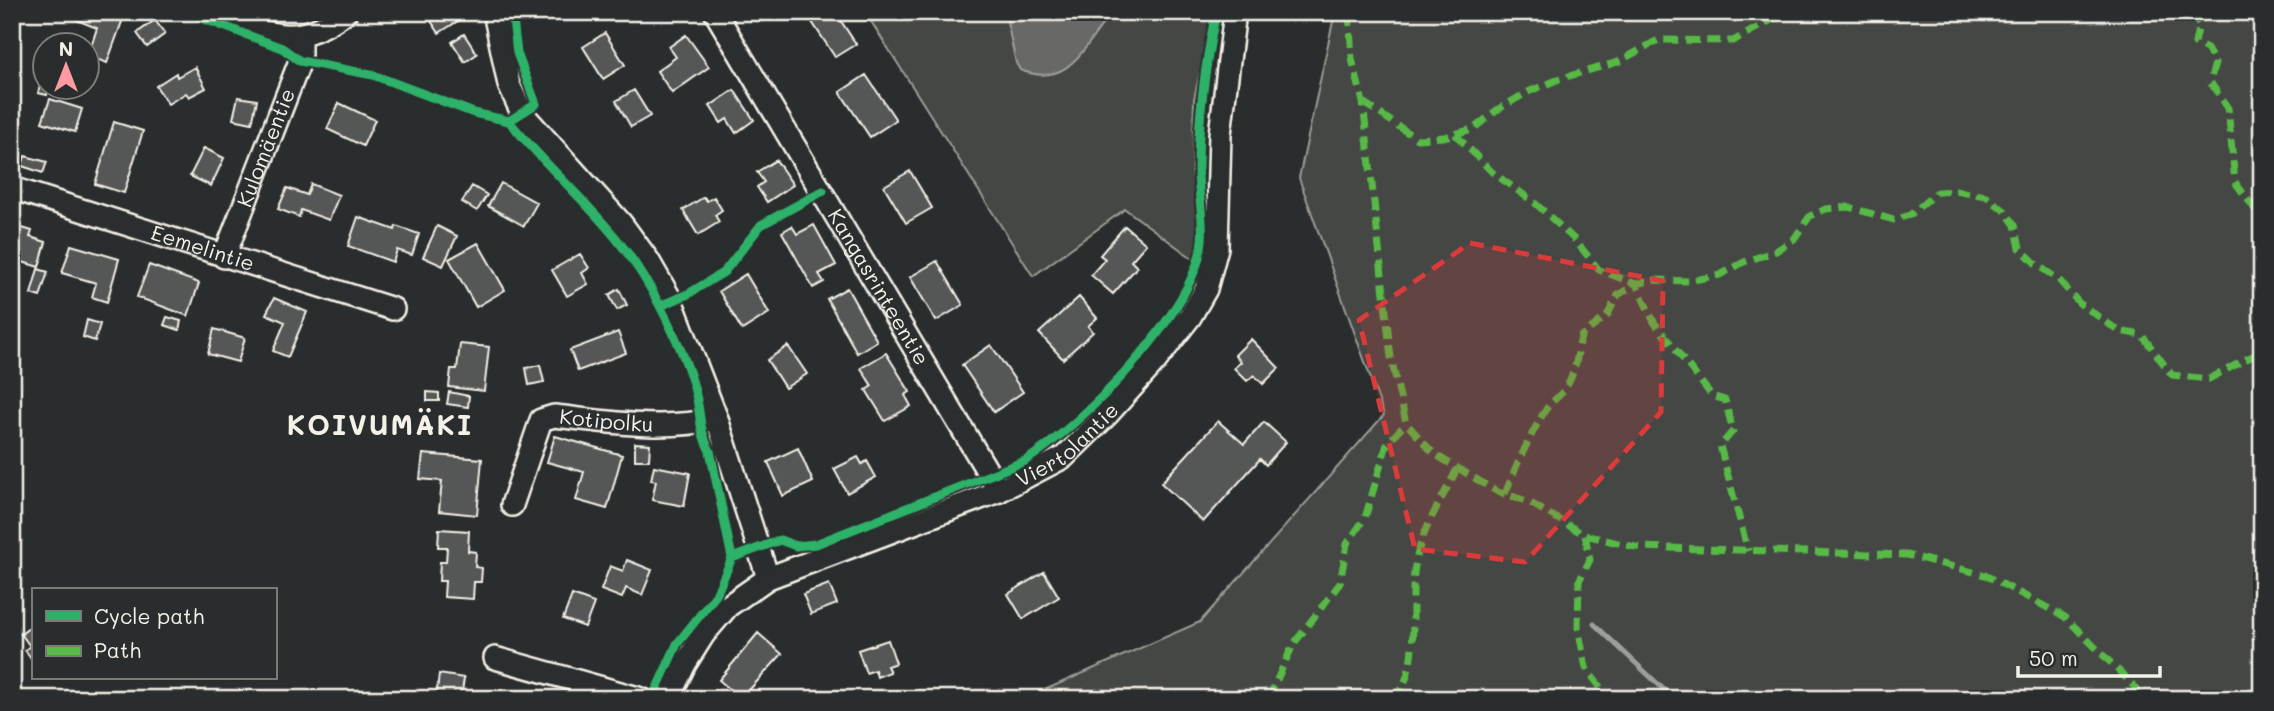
<svg xmlns="http://www.w3.org/2000/svg" width="2274" height="711" viewBox="0 0 2274 711" font-family="Mali,sans-serif">
<rect width="100%" height="100%" fill="#2a2d2e"/>
<filter id="ink" filterUnits="userSpaceOnUse"><feTurbulence type="fractalNoise" baseFrequency=".0143" numOctaves="2"/><feDisplacementMap in="SourceGraphic" scale="14" xChannelSelector="R" yChannelSelector="G"/><feConvolveMatrix kernelMatrix="1 2 1 2 8 2 1 2 1" color-interpolation-filters="sRGB"/></filter>
<g filter="url(#ink)">
<path fill="#444645" stroke="#9c9c96" stroke-width="2" d="M865,12H1213L1194,99L1192,174L1201,217L1199,263L1125,209L1033,276Z
M1335,12H2262V699H1024L1200,622L1384,415L1299,178Z"/>
<path fill="#676866" stroke="#9f9f9a" stroke-width="2" d="M1005,12H1112C1085,43 1071,90 1020,70L1016,63Z"/>
<g fill="none" stroke-linecap="round" stroke-linejoin="round">
<path stroke="#9f9f9a" stroke-width="5" d="M1594,624L1674,699"/>
</g>
<path fill="#555756" stroke="#f4f1e8" stroke-width="2" d="M71,12H114L124,16L107,63L88,56L97,28L69,17Z
M425,12H453L458,21L439,33Z
M757,12H778L762,21Z
M827,12H835L856,44L835,57L812,22Z
M155,20L165,34L147,47L137,33Z
M605,33L625,65L603,79L583,47Z
M464,34L477,54L465,62L452,42Z
M686,35L709,67L672,93L657,71L676,57L669,47Z
M195,67L206,88L189,97L186,93L168,104L156,86L176,73L177,77Z
M866,75L896,120L870,137L840,92Z
M41,82L49,88L47,95L38,93Z
M634,90L650,116L631,127L616,101Z
M734,90L754,120L736,133L727,119L721,123L710,106Z
M238,97L257,100L252,123L233,119Z
M50,99L82,109L75,132L42,122Z
M339,103L375,120L363,146L327,129Z
M114,122L143,131L124,193L95,184Z
M204,148L224,158L211,186L190,176Z
M25,156L47,162L43,173L22,166Z
M776,160L793,185L767,202L757,187L764,182L757,172Z
M910,171L932,208L906,223L884,186Z
M501,183L537,203L524,226L488,206Z
M311,184L339,195L329,220L301,210L299,217L278,209L287,188L307,195Z
M472,186L487,195L477,211L462,202Z
M704,197L707,201L714,197L722,210L715,215L719,222L698,235L683,210Z
M358,217L395,230L396,226L419,234L412,255L397,250L393,262L348,246Z
M12,225L32,231L30,237L46,242L39,267L12,259Z
M814,225L836,265L819,274L824,282L813,288L782,232L792,226L797,234Z
M437,226L457,236L443,266L423,257Z
M1125,226L1146,244L1131,261L1137,267L1113,294L1091,275L1105,259L1100,255Z
M478,243L505,290L476,307L449,259Z
M71,245L119,259L107,302L92,297L96,283L62,273Z
M580,254L589,268L582,273L588,284L567,296L552,270Z
M937,261L963,305L936,321L910,277Z
M149,265L199,283L188,316L137,297Z
M38,269L48,272L40,297L31,294Z
M746,274L769,313L742,330L719,291Z
M847,288L877,341L857,353L827,299Z
M619,289L627,305L617,310L609,295Z
M1079,297L1097,318L1088,326L1093,332L1063,359L1039,333Z
M274,298L307,312L288,357L273,351L285,322L266,314Z
M167,317L181,321L179,330L164,325Z
M87,320L100,324L95,341L83,337Z
M214,329L245,338L238,362L208,354Z
M618,332L626,353L578,371L570,350Z
M1251,339L1279,368L1263,384L1254,375L1247,381L1234,368L1241,362L1235,355Z
M460,344L489,347L484,391L449,387L451,369H457Z
M991,345L1023,392L994,412L962,365Z
M788,346L807,374L785,388L767,360Z
M886,353L910,392L905,395L911,406L885,421L866,390L872,386L861,368Z
M540,365L544,382L529,385L526,368Z
M427,392L439,393V401H427Z
M449,392L469,396L468,407L447,404Z
M1218,421L1244,444L1264,422L1286,442L1266,465L1260,459L1203,522L1161,483Z
M555,436L622,455L607,509L576,500L584,472L547,462Z
M635,443L650,444L649,460H635Z
M798,448L813,482L783,496L768,462Z
M423,454L482,459L477,515L439,511L442,481L420,479Z
M858,457L862,464L867,461L876,477L847,493L834,469Z
M654,466L690,473L684,506L652,500L656,481L651,480Z
M439,529L469,531L468,551L476,552L475,567L482,568L481,582H474L473,599L444,597L445,581H439L440,562H446L447,547H438Z
M627,560L652,570L642,595L626,588L622,598L601,590L610,566L623,571Z
M1044,572L1059,597L1023,619L1008,594Z
M829,584L837,604L811,614L803,594Z
M572,595L594,603L585,627L563,619Z
M33,625V661L25,650L30,646L21,634Z
M758,633L782,654L741,699L719,680Z
M888,640L896,663L887,666L890,672L877,677L875,670L866,673L858,650Z
M439,674L464,678L461,699H436Z"/>
<g fill="none" stroke-linecap="round" stroke-linejoin="round">
<defs>
<g id="street">
<path d="M214,12C268,34 295,51 346,12"/>
<path d="M494,12L509,85L522,113L621,223L648,260L671,300L717,419L768,578"/>
<path id="s1" d="M715,12L999,491"/>
<path id="s2" d="M12,188L393,309"/>
<path id="s3" d="M224,257L300,61V37"/>
<path id="s4" d="M512,505L541,420L554,416C610,422 662,431 717,419"/>
<path d="M495,658L642,699"/>
<path id="s5" d="M668,699L685,664L704,634L728,606L768,578L999,491L1064,457L1107,415L1154,363L1190,317L1206,289L1217,248L1220,134L1235,12"/>
</g>
</defs>
<use href="#street" stroke="#f4f1e8" stroke-width="26"/>
<use href="#street" stroke="#2a2d2e" stroke-width="21"/>
<path stroke="#58b947" stroke-width="7" stroke-dasharray="14 7" stroke-linecap="butt" d="M1349,12L1352,59L1363,102L1391,358L1406,423L1434,454L1498,492L1527,501L1585,535L1635,547L1907,555L1985,575L2065,617L2136,688L2140,699
M2079,12H2091
M2191,12L2199,24L2195,43L2207,49L2215,63L2210,82L2228,108L2235,182L2262,219
M1363,102L1417,139L1444,137L1473,129L1497,110L1528,92L1559,79L1618,62L1658,40L1733,41L1786,12
M1455,134L1492,172L1535,203L1575,240L1599,270L1636,284L1654,322L1712,396L1725,400L1733,431L1720,446L1748,551
M1505,494C1516,466 1528,440 1543,414C1549,403 1558,398 1565,389C1575,375 1578,353 1581,336L1607,316L1618,295L1636,284L1656,280L1689,281L1720,275L1744,262L1776,251L1794,239L1810,216L1826,209L1848,207L1894,220L1910,215L1937,192L1956,191L1986,196L2005,211L2015,225L2020,248L2036,264L2059,280L2079,303L2119,331L2142,335L2172,375L2209,379L2262,351
M1585,535L1590,560L1579,581L1578,627L1586,668L1609,699
M1268,699L1293,645L1340,583L1347,544L1365,518L1387,444L1406,423
M1393,699C1421,676 1410,606 1414,573C1418,534 1441,502 1458,467"/>
<defs>
<path id="cycleway" d="M186,12L282,48L300,61L373,75L474,113L509,121L536,104L517,53L512,12
M509,121C562,186 621,227 660,306C674,333 689,365 696,395C701,415 699,432 710,451L732,558L780,540L796,546L816,544L1025,461C1083,424 1196,312 1202,241C1204,218 1198,194 1198,171C1198,117 1205,65 1216,12
M660,306L688,294L724,272L761,225L823,191
M652,699L677,644L716,595L732,558"/>
</defs>
<use href="#cycleway" stroke="#2a2d2e" stroke-width="13"/>
<use href="#cycleway" stroke="#2db169" stroke-width="9"/>
</g>
</g>
<path fill="#d93c3b" fill-opacity="0.2" stroke="#d93c3b" stroke-width="5" stroke-dasharray="14 9" stroke-linejoin="round" d="M1470,243L1663,281L1661,412L1525,562L1415,549L1359,320Z"/>
<g text-anchor="middle" stroke-width="5" stroke-linejoin="round" paint-order="stroke">
<g font-size="21" fill="#f4f1e8" stroke="#2a2d2e">
<text dy="7" stroke="none"><textPath href="#s3" startOffset="117">Kulomäentie</textPath></text>
<text dy="7" stroke="none"><textPath href="#s2" startOffset="200">Eemelintie</textPath></text>
<text dy="7" stroke="none"><textPath href="#s1" startOffset="320">Kangasrinteentie</textPath></text>
<text dy="7" stroke="none"><textPath href="#s4" startOffset="156">Kotipolku</textPath></text>
<text dy="7" stroke="none"><textPath href="#s5" startOffset="490">Viertolantie</textPath></text>
</g>
<g font-size="28" font-weight="bold" letter-spacing="2" fill="#f4f1e8" stroke="#2a2d2e">
<text x="380" y="435">KOIVUMÄKI</text>
</g>
</g>
<rect width="2274" height="711" fill="none" stroke="#2a2d2e" stroke-width="42"/>
<rect x="21" y="21" width="2232" height="669" fill="none" stroke="#f4f1e8" stroke-width="2.5" filter="url(#ink)"/>
<rect x="32" y="588" width="245" height="91" fill="#2a2d2e" stroke="#7b7b78" stroke-width="2"/>
<rect x="46" y="611" width="35" height="10" fill="#2db169" stroke="#7b7b78" stroke-width="2"/>
<text x="94" y="624" font-size="21" fill="#f4f1e8">Cycle path</text>
<rect x="46" y="646" width="35" height="10" fill="#58b947" stroke="#7b7b78" stroke-width="2"/>
<text x="94" y="658" font-size="21" fill="#f4f1e8">Path</text>
<g transform="translate(66 66)"><circle r="33" fill="#2a2d2e" stroke="#7b7b78" stroke-width="2"/>
<path d="M0-5L12 26L0 18L-12 26Z" fill="#ff9aa2"/>
<text y="-10" font-size="19" font-weight="bold" text-anchor="middle" fill="#f4f1e8">N</text>
</g>
<path d="M2018 666v10h142v-10" fill="none" stroke="#f4f1e8" stroke-width="3.5"/>
<text x="2029" y="666" font-size="21" fill="#f4f1e8" stroke="#2a2d2e" stroke-width="5" paint-order="stroke">50 m</text>
</svg>
